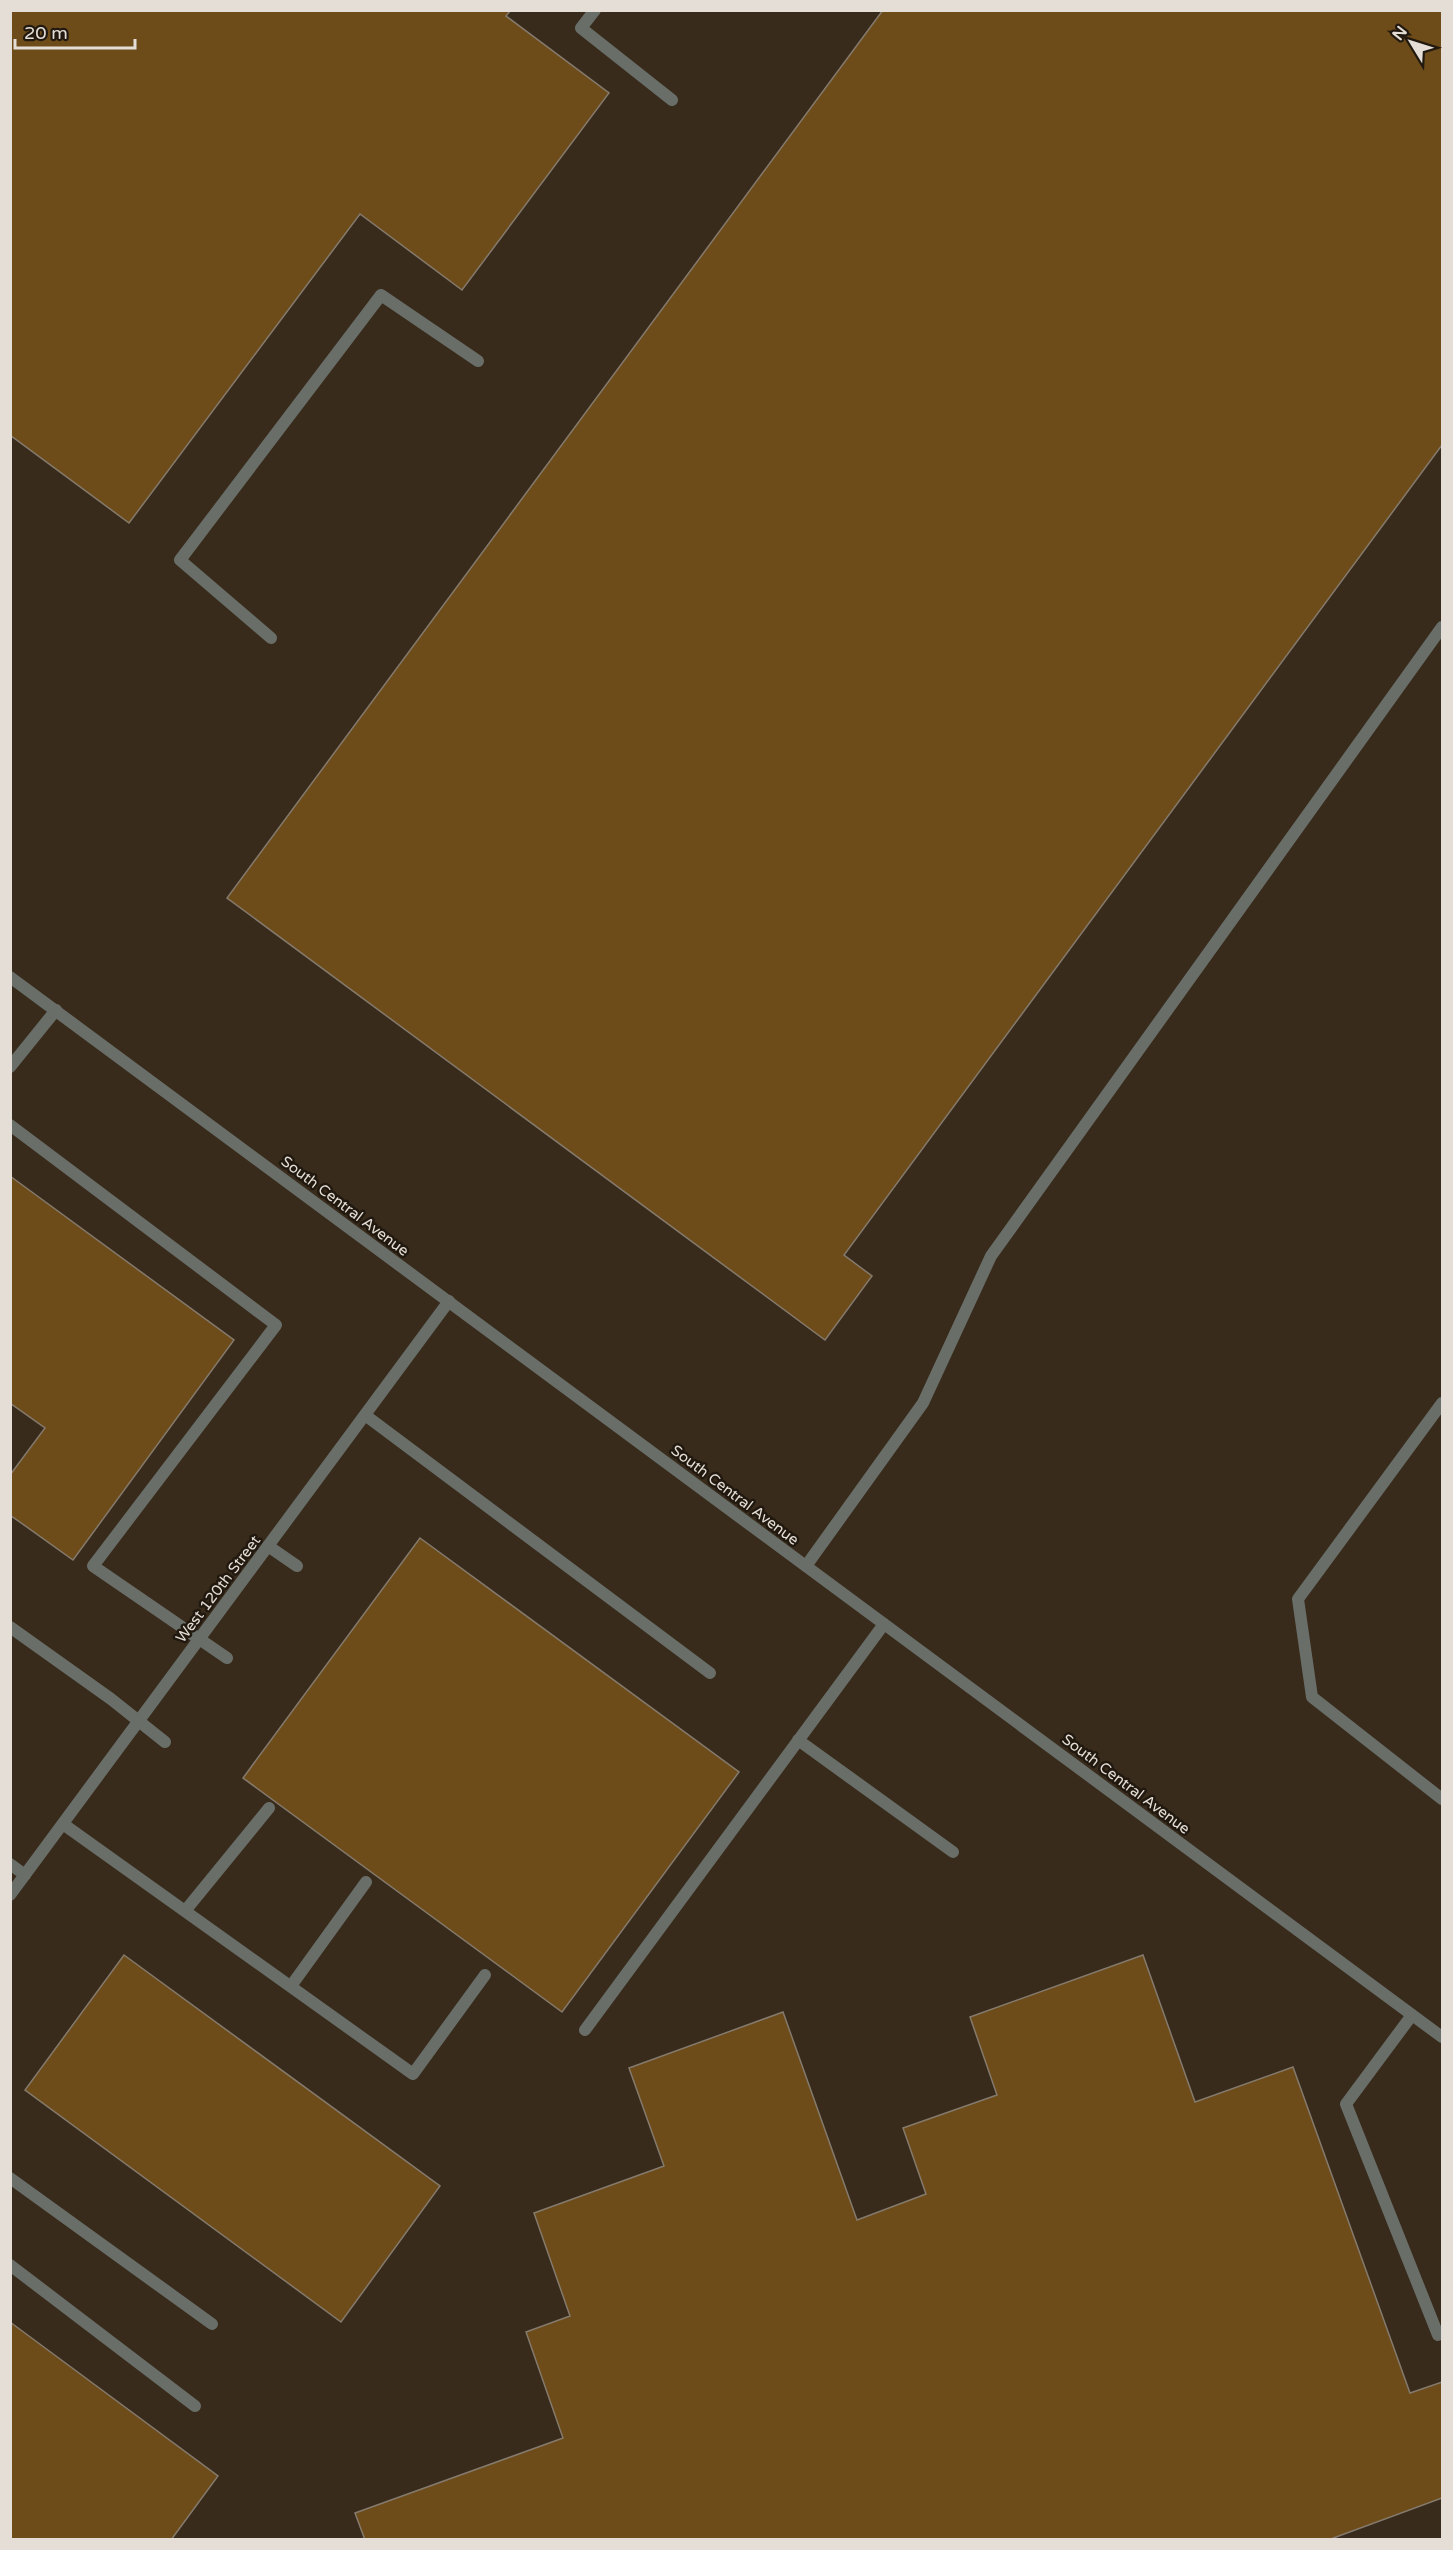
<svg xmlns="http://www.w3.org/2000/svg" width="1453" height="2550" viewBox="0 0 1453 2550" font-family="'Varela Round',sans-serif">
<rect width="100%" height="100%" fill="#2b2218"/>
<path fill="#382b1b" d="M11,11H1442V2539H11Z"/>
<path fill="#6e4c1a" stroke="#847a6d" stroke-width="1.5" d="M10,10H511L506,16L609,93L462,290L360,214L129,523L10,435Z
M883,10H1442V445L844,1255L872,1276L825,1340L227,898Z
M10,1176L234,1340L73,1560L10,1515V1475L45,1428L10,1403Z
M420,1538L739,1772L562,2012L243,1778Z
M124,1955L440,2186L341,2322L25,2090Z
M1143,1955L1195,2102L1293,2067L1410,2393L1442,2382V2498L1328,2540H365L355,2513L563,2438L526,2332L570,2316L534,2213L664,2166L629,2068L783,2012L857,2220L926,2194L903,2128L997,2095L970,2017Z
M10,2322L218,2476L171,2540H10Z"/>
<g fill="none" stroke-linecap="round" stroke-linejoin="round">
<path stroke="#696e69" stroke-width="12" d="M595,10L581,28L672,100
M271,638L180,560L381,295L478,361
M10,1067L56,1010
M10,1125L276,1325L93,1566L227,1658
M1442,1403L1298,1599L1312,1697L1442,1799
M365,1415L710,1673
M268,1546L297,1566
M806,1566L923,1403L991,1256L1442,627
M10,1627L111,1699L165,1742
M798,1740L953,1852
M63,1824L413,2074L485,1975
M185,1911L269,1808
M291,1986L366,1882
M1412,2015L1346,2104L1438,2335
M585,2030L884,1624
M10,2178L212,2324
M10,2265L195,2406"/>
<path stroke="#696e69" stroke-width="12" d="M10,1864L25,1875"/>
<path stroke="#696e69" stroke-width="12" d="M10,1895L449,1301"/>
<path stroke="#696e69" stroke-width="12" d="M10,977L1442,2037"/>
</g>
<g text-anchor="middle" stroke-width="5" stroke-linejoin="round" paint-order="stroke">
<g font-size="15" fill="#e4ded7" stroke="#21190f">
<text transform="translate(345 1206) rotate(37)" y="5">South Central Avenue</text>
<text transform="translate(735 1495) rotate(37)" y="5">South Central Avenue</text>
<text transform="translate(218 1589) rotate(-53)" y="5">West 120th Street</text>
<text transform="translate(1126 1784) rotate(37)" y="5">South Central Avenue</text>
</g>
</g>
<rect width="1453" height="2550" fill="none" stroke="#e4ded7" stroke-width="24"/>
<g transform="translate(1411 42) rotate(308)" stroke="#21190f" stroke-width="4.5" paint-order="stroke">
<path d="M0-4.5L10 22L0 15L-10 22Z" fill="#e4ded7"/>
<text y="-9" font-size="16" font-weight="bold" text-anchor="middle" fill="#e4ded7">N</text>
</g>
<path d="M15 39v9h120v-9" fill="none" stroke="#e4ded7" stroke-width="3"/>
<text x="24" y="39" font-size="18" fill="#e4ded7" stroke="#21190f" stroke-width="4.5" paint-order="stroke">20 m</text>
</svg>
